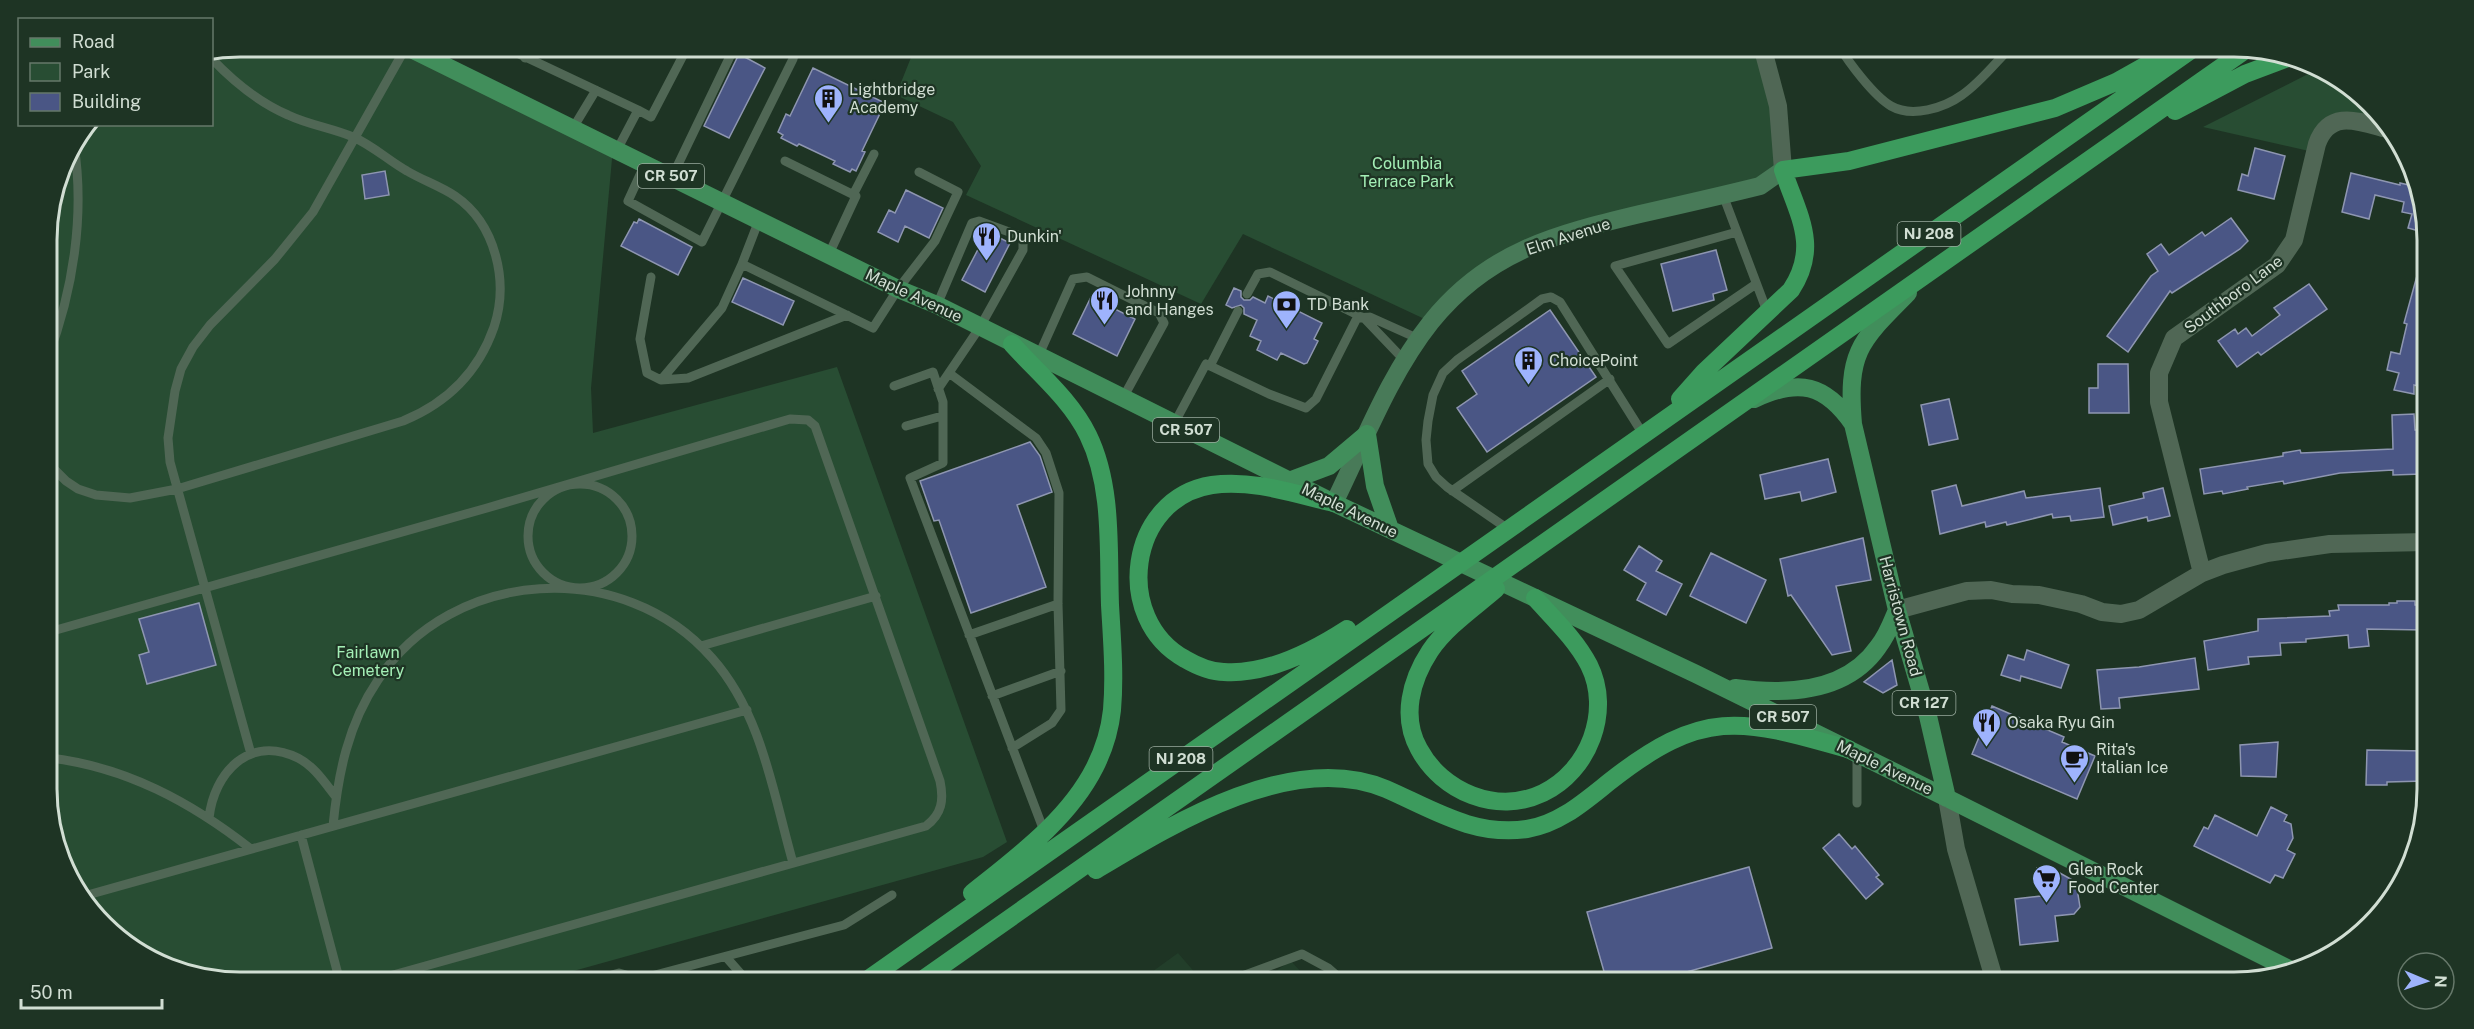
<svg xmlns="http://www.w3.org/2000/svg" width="2474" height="1029" viewBox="0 0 2474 1029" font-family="'Public Sans',sans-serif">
<rect width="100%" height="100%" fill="#1e3424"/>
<path fill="#223e2a" d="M1178,953L1203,982H1138Z
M1291,961L1310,982H1259Z"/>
<path fill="#284d33" d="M240,46H405L613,148L591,388L593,433L837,367L1007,842L983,857L534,982H240L177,972L94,916L50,826L47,227L67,154L89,125L212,124V52Z
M908,47H1762L1783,170L1511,255L1431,322L1243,234L1201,304L966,195L981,166L953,122L896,95L914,50Z
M2318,69L2352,86L2387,122L2350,121L2309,151L2203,127Z"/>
<path fill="#4a5685" stroke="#8e96b1" stroke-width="1.5" d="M739,54L765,68L729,138L704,126Z
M813,68L885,103L862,151L865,152L856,171L852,169L850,172L833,164L835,161L799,144L797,146L781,138L783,135L778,132L786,114L790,116Z
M2255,148L2285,156L2274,199L2238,190L2242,174L2248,176Z
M385,171L389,195L365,199L362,175Z
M2351,173L2400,185V183L2409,185L2411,178L2426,214V233L2408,228L2412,214L2402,212L2404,202L2375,195L2369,219L2342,212Z
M906,190L943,208L929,238L905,226L898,242L878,232L889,210L895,213Z
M2231,218L2248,241L2240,249L2172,293L2170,291L2128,352L2107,336L2151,276L2158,271L2147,254L2161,244L2169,255L2202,232L2205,236Z
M639,219L692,247L678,275L621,246L634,222L637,223Z
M990,233L1010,243L985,292L962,280L985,236Z
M1716,250L1727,290L1713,294L1714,300L1673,311L1661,264Z
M2421,261L2426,262V372L2424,371L2423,378H2419L2418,386L2414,385V394L2394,390L2399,373L2387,370L2391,352L2400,354L2407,324L2404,323Z
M743,278L794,301L783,325L732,302Z
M2309,284L2327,309L2261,355L2258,352L2237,367L2218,341L2235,329L2238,334L2246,328L2252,336L2280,315L2274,308Z
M1234,288L1241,291V297L1244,300H1250L1253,297L1265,303L1268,296L1322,323L1314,339L1318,341L1307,363L1304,364L1281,353L1277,360L1257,350L1261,341L1250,336L1257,320L1244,314V308L1241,305L1232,308L1226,305Z
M1091,297L1135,319L1117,356L1073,334Z
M1550,310L1596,377L1487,452L1457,408L1477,394L1462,371Z
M2098,364H2128L2129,413H2089V388H2098Z
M1949,399L1958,439L1929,445L1921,405Z
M2414,414L2415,430H2422V474L2393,475V470L2340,473L2284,484L2283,481L2247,487L2248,489L2223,494L2222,491L2204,494L2200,469L2283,456V453L2300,450L2301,453L2393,449L2392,415Z
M1030,442L1040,456L1052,492L1017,505L1046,587L971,613L939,520L934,521L920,481Z
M1828,459L1836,492L1802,501L1800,492L1765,499L1760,475Z
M1956,485L1962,506L2024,491L2026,498L2100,488L2104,517L2071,521L2070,516L2053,518L2052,514L2007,525L2006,522L1986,527L1985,522L1940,534L1932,491Z
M2163,488L2170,516L2148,521L2147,517L2113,525L2109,506L2144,498L2143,493Z
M1863,538L1871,580L1836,586L1851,651L1832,655L1791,595L1788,596L1780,559Z
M1639,546L1662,561L1656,571L1682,584L1666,615L1637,600L1646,583L1624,570Z
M1711,553L1766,580L1746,623L1690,596Z
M2397,601H2415V605H2426L2425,630L2367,629L2369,646L2349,648L2348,635L2306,639V642L2280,643L2281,655L2248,657L2249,664L2208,670L2204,641L2258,631V619L2330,616L2329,611L2339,610L2338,605H2389V603H2397Z
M199,603L216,665L147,684L139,655L149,652L139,619Z
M2027,650L2069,665L2061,688L2021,676L2020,681L2001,675L2008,655L2024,660Z
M2195,658L2199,689L2119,698L2120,708L2101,709L2097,670L2139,667Z
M1892,660L1897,685L1883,693L1864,682Z
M1992,706L2064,737L2062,742L2095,756L2077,799L1972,754Z
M2278,742L2276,777L2241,776L2240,745Z
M2367,750L2426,751L2425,781L2387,782V785H2366Z
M2271,807L2287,815L2284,821L2291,824L2293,838L2287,850L2295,854L2283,878L2275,875L2270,883L2194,846L2204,827L2208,829L2215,815L2257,836Z
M1839,834L1852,849L1855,846L1879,875L1876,877L1883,884L1866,899L1823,848Z
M1749,867L1772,948L1651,982H1607L1587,912Z
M2049,867L2076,882L2080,907L2074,914L2055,916L2058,941L2020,945L2015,899L2041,896L2037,868Z"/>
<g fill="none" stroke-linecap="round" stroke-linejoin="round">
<path stroke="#506755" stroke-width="9" d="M502,46L638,110L617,150
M1839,46C1849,63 1874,96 1891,106C1912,118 1944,108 1962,95C1980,83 1996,62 2012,46
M525,58L531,46
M638,110L651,117L688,46
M573,128L596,90
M785,161L856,196L829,254
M645,164L628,201L702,242L793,59L796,46
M672,177L735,46
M853,195L874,154
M1723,195L1768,314
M759,220L742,264L873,328L898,289L935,241L958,192L919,172
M1737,232L1615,266L1668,344L1756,284
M651,277L640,339L647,373L661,380L688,378L847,315
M1247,294L1258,274L1270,272L1364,318L1405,361
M937,305L972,223L979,221L1023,237V250L980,327L938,389
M48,357C73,291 85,215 74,145
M1038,357L1073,279L1087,277L1159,313L1164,323L1123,398
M1210,366L1238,311
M949,373L1036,438L1046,453L1059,493L1058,604L1061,710L1052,723L1012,748
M661,380L722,308L742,264
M894,386L933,372L943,402V463L910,478L1044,831
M1174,424L1206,364L1269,394L1306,408L1316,399L1357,318L1370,317L1419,339
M906,426L942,416
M48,463L66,481L78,489L96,495L130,498L177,489L403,421C447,403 478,373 494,327C509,282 496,224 455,196C440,186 422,180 407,171C389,161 372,145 353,137C332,128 309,125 288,115C260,103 233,81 212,59
M528 536a52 52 0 1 1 104 0a52 52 0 1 1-104 0Z
M1452,491L1610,379
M1508,529L1447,487L1436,477L1428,464L1426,440L1428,421L1433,395L1443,373L1457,360L1542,299L1551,297L1560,302L1643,434
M49,632L487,508L790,419L808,420L815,426L940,781C944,800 942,814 926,826L368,982
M969,635L1058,604
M701,646L876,596
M992,696L1061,671
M251,754L170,462L168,438L175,391L181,369L193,347L210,325L275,259L313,212L406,47
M50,758C126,767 191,802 251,849
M1857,803V754
M209,818C214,773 249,734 298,758C314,766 325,783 336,797
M333,826C338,774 348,724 378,680C452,567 624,557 712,658C762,714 773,793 793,863
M301,835L340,982
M84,896L747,710
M726,957L748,982
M586,982L619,973L640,979L844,925L892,895
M1226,982L1302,954L1328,968L1344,982"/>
<path stroke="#506755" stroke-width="18" d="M2202,573L2159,402V373L2174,338L2277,265L2294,240L2317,144C2330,107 2362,123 2391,130
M1897,610L1967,591L1991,590L2012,594L2039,595L2081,604L2102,612L2121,614L2139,610L2202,573L2223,565L2267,553L2330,544L2427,542"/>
<path stroke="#506755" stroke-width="18" d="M1762,46L1778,106L1783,170
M1947,798L1956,849L1995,982"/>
<path stroke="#487a58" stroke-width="18" d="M1334,503C1364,442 1389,375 1431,322C1488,251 1556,234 1640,214C1680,205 1720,196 1760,186L1783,170"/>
<path stroke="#418e5b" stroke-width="18" d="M405,46L898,289L937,305L1334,503L1696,674L1947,798L2295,972
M1908,293C1859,342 1847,352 1853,424L1897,610L1928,716L1947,798
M1754,399C1799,378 1825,384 1853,424
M1367,434L1375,486L1390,529
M1289,481L1329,466L1367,434
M1735,688C1785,695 1846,693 1878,647C1887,636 1892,622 1897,610"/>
<path stroke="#3c9b5d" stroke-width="18" d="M2175,111L2245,74L2293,56
M1680,399L1704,372L1791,290C1820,246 1798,215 1783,170L1849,161L2055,108L2116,82L2173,50
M1334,503C1295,494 1252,479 1212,485C1128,498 1112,619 1185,659C1197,666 1210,672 1224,672C1266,675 1313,651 1347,629
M1496,589C1474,608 1446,627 1430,651C1411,680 1401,717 1419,749C1442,792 1497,815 1543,793C1589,771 1612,711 1589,665C1576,640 1554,619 1535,598
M1096,870C1174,823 1293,750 1386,789C1432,809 1474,837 1527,829C1559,824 1584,802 1609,782C1703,708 1739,718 1848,749
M972,893C1017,857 1069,819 1095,767C1104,749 1110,729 1112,710C1115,675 1112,640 1110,605C1108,549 1113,486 1088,435C1071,400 1038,373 1012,344
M864,982L2197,46
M919,982L2247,49"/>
</g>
<defs>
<symbol id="building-pin" viewBox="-11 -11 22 30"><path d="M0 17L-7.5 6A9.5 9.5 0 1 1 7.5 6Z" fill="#9eb3fd" stroke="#1e3424"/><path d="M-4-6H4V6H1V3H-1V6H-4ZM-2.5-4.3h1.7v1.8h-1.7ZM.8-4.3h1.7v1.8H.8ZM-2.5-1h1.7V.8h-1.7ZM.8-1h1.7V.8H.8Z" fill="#111"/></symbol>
<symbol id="restaurant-pin" viewBox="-11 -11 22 30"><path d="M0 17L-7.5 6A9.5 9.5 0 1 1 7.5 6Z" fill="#9eb3fd" stroke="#1e3424"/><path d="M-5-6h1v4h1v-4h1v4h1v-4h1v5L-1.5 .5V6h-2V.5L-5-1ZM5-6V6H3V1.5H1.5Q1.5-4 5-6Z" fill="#111"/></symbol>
<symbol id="bank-pin" viewBox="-11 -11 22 30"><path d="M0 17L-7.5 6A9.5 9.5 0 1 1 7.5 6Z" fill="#9eb3fd" stroke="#1e3424"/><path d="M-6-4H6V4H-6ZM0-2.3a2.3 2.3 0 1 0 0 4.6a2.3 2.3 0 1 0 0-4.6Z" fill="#111"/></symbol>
<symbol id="cafe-pin" viewBox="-11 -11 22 30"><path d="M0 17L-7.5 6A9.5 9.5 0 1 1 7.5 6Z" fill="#9eb3fd" stroke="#1e3424"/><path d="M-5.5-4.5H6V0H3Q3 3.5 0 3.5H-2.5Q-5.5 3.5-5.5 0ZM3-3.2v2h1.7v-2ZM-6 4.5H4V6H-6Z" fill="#111"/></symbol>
<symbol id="supermarket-pin" viewBox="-11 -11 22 30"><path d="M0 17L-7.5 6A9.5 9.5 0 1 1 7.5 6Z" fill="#9eb3fd" stroke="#1e3424"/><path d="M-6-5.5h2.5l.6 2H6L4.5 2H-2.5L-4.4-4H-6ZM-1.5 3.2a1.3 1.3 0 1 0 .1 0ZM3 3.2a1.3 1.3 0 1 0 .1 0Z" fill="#111"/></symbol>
</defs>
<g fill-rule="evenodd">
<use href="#building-pin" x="812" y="82" width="33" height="45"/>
<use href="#restaurant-pin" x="970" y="220" width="33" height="45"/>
<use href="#restaurant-pin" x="1088" y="284" width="33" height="45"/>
<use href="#bank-pin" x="1270" y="288" width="33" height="45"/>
<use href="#building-pin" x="1512" y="344" width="33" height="45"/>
<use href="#restaurant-pin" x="1970" y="706" width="33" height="45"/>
<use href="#cafe-pin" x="2058" y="742" width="33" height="45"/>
<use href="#supermarket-pin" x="2030" y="862" width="33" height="45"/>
</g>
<g text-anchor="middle" stroke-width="4.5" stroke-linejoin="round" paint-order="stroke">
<g fill="#1e3424" stroke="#9bab9e" stroke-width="1.5">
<rect x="638" y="164" width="66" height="24" rx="4.5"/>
<rect x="1897.5" y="222" width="63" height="24" rx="4.5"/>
<rect x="1153" y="418" width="66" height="24" rx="4.5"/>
<rect x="1892.5" y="691" width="63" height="24" rx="4.5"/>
<rect x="1750" y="705" width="66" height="24" rx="4.5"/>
<rect x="1149.5" y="747" width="63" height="24" rx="4.5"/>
</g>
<g font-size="15" font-weight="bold" fill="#d1ded3">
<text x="671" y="181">CR 507</text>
<text x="1929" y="239">NJ 208</text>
<text x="1186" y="435">CR 507</text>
<text x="1924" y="708">CR 127</text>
<text x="1783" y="722">CR 507</text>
<text x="1181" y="764">NJ 208</text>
</g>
<g font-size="16" fill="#d1ded3" stroke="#1e3424" text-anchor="start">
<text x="849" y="95">Lightbridge<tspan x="849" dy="18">Academy</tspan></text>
<text x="1007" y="242">Dunkin'</text>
<text x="1125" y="297">Johnny<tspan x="1125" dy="18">and Hanges</tspan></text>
<text x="1307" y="310">TD Bank</text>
<text x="1549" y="366">ChoicePoint</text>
<text x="2007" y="728">Osaka Ryu Gin</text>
<text x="2096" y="755">Rita's<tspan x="2096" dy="18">Italian Ice</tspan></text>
<text x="2068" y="875">Glen Rock<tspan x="2068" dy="18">Food Center</tspan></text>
</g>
<g font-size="16" fill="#a4efb6" stroke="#1e3424">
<text x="1407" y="169">Columbia<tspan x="1407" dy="18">Terrace Park</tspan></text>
<text x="368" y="658">Fairlawn<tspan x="368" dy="18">Cemetery</tspan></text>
</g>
<g font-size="16" fill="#d1ded3" stroke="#1e3424">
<text transform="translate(1568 236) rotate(-18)" y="6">Elm Avenue</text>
<text transform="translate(2233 294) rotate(-37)" y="6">Southboro Lane</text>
<text transform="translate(914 295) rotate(25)" y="6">Maple Avenue</text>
<text transform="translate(1350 510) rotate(26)" y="6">Maple Avenue</text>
<text transform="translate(1901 616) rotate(75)" y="6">Harristown Road</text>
<text transform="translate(1885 767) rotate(26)" y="6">Maple Avenue</text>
</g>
</g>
<path d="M0 0H2474V1029H0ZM240 57H2234A183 183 0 0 1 2417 240V789A183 183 0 0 1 2234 972H240A183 183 0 0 1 57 789V240A183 183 0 0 1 240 57Z" fill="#1e3424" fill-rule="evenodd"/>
<path fill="none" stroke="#d1ded3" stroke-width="3" d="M240 57H2234A183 183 0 0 1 2417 240V789A183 183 0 0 1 2234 972H240A183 183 0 0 1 57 789V240A183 183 0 0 1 240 57Z"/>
<rect x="18" y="18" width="195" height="108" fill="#1e3424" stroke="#66786a" stroke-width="1.5"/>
<rect x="30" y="38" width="30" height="9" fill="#418e5b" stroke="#66786a" stroke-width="1.5"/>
<text x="72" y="48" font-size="18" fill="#d1ded3">Road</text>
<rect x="30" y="63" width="30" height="18" fill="#284d33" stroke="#66786a" stroke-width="1.5"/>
<text x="72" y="78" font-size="18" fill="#d1ded3">Park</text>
<rect x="30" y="93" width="30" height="18" fill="#4a5685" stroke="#66786a" stroke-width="1.5"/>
<text x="72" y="108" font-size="18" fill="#d1ded3">Building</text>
<g transform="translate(2426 981) rotate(92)"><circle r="28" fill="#1e3424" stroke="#66786a" stroke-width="1.5"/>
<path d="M0-4.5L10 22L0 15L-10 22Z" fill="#9eb3fd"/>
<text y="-9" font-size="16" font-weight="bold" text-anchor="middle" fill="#d1ded3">N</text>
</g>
<path d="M21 999v9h141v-9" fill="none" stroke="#d1ded3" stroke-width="3"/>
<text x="30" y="999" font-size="18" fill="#d1ded3" stroke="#1e3424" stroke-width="4.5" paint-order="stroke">50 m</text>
</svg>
